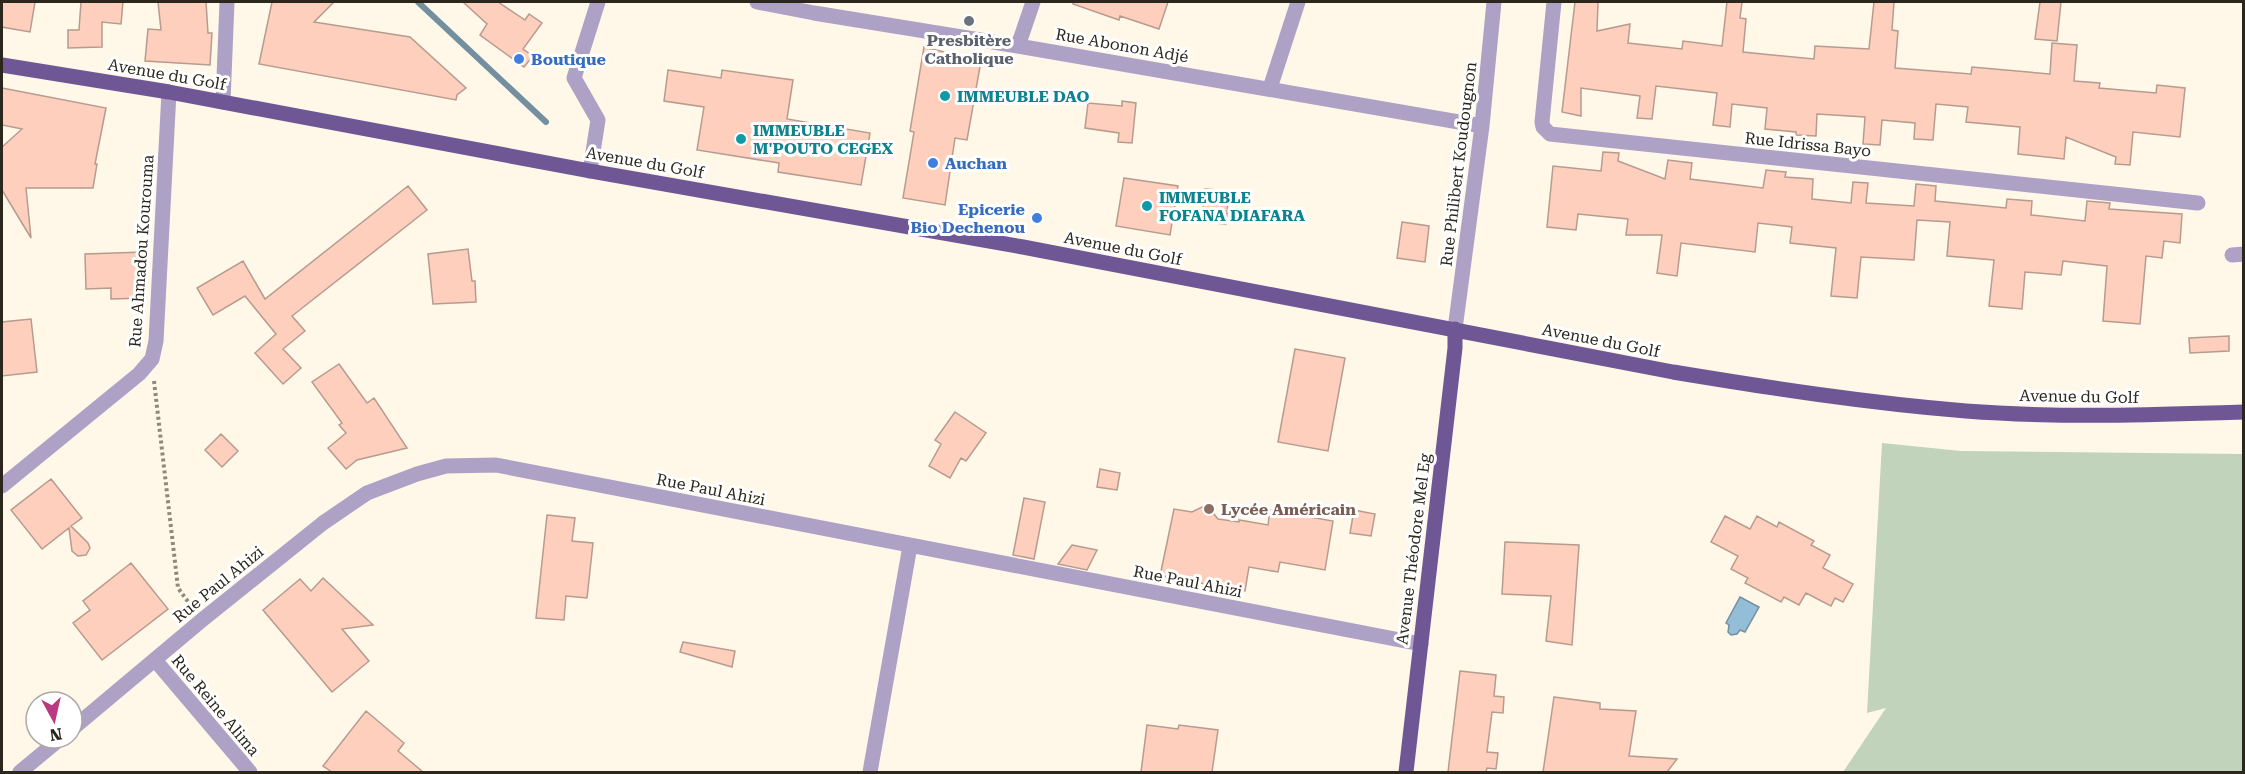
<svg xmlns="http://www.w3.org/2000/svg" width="2245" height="774" viewBox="0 0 2245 774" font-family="'Roboto Serif',serif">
<rect width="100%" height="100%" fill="#fff8e8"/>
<path fill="#c1d3ba" d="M1882,443L1961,451L2243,454V772H1843L1886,708L1867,713Z"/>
<path fill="#94bdd8" stroke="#7490a0" stroke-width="1.5" d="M1740,597L1759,607L1745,632L1740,630L1737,634L1731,635L1728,632L1729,625L1726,623Z"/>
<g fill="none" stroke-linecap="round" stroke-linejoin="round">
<path stroke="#7490a0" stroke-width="6" d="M418,2L546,122"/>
</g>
<path fill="#fecfbc" stroke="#b79b8f" stroke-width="1.5" d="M2,2H35L30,32L2,27Z
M81,2H123L121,24L102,22V47L68,48V30H79Z
M158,2H206L208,33H212L210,65L145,61L148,29L161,30Z
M272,2H334L314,22L410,37L466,88L457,95L456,100L259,64Z
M463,2H498L525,20L529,14L542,23L523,49L533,56L524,67L480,35L487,24Z
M1073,2H1168L1159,29L1120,16L1119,20L1073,4Z
M1575,2H1598L1597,31L1630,24L1628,43L1682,49L1683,41L1722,46L1727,2H1742L1740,18L1746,19L1743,52L1814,59L1815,46L1869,49L1874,2H1894L1892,30L1898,31L1895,68L1971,74L1972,67L2050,74L2052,43L2077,45L2074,81L2100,83L2099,88L2156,93L2157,85L2185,88L2180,137L2133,132L2130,165L2115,164L2116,157L2066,137L2064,159L2018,154L2020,127L1966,122L1968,107L1936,104L1933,140L1914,139L1915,123L1882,120L1880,145L1863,144L1865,117L1817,114L1816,136L1796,135V132L1765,129L1767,108L1732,104L1730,127L1713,125L1717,93L1656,86L1652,119L1637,118L1640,96L1581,88V116L1562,112Z
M2040,2H2061L2057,41L2035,39Z
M924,47L981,61L967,140L955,138L945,205L903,198L914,132L910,131Z
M668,70L721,78L722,70L793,80L787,119L870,133L861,185L778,172L779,163L697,150L704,107L664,101Z
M2,88L106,108L95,164H97L93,188H26L31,238L2,190V147L22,129L2,125Z
M1122,101L1136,103L1132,143L1118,142L1119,133L1085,128L1088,103L1122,106Z
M1603,152L1619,153L1618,161L1665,179L1668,160L1692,163L1690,179L1763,188L1766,170L1786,172L1785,177L1813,179L1812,199L1851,203L1853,182L1868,183L1866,203L1914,206L1916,184L1936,186L1935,201L2006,208L2007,199L2032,201L2031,215L2085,221L2087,201L2110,203L2109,209L2182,214L2180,243L2164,241L2162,258L2146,256L2140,324L2103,321L2107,266L2063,261L2061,275L2025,272L2022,309L1989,306L1994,260L1947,256L1950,222L1917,220L1914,260L1861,257L1857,298L1831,296L1836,248L1790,243L1792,227L1758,223L1755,252L1681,243L1677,276L1657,273L1662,235H1626L1628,219L1578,214L1576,230L1547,227L1553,166L1601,171Z
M1124,178L1178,186L1170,235L1116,226Z
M408,186L427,210L292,316L305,331L283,349L301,368L283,384L255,353L276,334L245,296L213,315L197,288L243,261L265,299Z
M1205,189L1229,191L1226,224L1202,222Z
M1402,222L1429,226L1425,262L1397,258Z
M468,249L472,281H475L476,302L433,304L428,254Z
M144,252L146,298L111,299V288L86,289L85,254Z
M31,319L37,372L2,376V322Z
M2229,336V351L2190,353L2189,338Z
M1295,349L1345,358L1328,451L1278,442Z
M339,364L367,403L374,398L407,448L357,460L346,469L328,448L346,433L339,425L342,423L312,382Z
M955,412L986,433L966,461L961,458L950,478L929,466L941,444L935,440Z
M221,434L238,451L222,467L205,450Z
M1100,469L1120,473L1117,490L1097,487Z
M51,479L82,518L71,526L88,543L90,548L86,555L78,556L72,551L69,528L42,549L11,510Z
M1024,498L1045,502L1034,559L1013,555Z
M1202,507L1210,509L1218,519L1239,522V520L1268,525L1270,510L1333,521L1325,570L1280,562L1278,572L1249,567L1245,591L1160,576L1174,509L1192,512Z
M1354,510L1375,514L1371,536L1350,533Z
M547,515L575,518L572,541L593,543L587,598L566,596L564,620L536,618Z
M1725,516L1750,529L1757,516L1777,527L1779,522L1814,541L1811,545L1830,555L1823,568L1853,584L1843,602L1835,598L1831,606L1806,593L1799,605L1784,597L1781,602L1745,583L1748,578L1731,569L1738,556L1711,542Z
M1505,542L1579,545L1572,645L1546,641L1551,596L1502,594Z
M1072,545L1097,550L1087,570L1058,564Z
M131,563L168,609L102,660L73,623L90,610L83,601Z
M323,578L373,625L342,629L369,661L332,692L263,610L300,579L311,591Z
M683,642L735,651L732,667L680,652Z
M1460,671L1496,675L1494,696L1504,697L1503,713L1492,712L1487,752L1498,753L1496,769L1487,768L1486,772H1448Z
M1554,697L1600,703V709L1636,711L1629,756L1677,759L1667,772H1543Z
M366,711L404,743L398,751L423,772H332L323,766Z
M1147,725L1178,729L1179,725L1218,730L1212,772H1141Z"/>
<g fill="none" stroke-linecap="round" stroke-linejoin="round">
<path stroke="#8f897d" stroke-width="4" stroke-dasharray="3 3" stroke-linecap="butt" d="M154,381L178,588L192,607"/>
<path stroke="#ada1c5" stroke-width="15" d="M757,2L814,13L1018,46L1482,126
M1554,2L1542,122L1543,127L1550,134L2198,203
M1018,46L1033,2
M1270,88L1298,2
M223,102L227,2
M590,171L598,120L574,78L598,2
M2232,255L2244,254
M1455,329L1482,126L1494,2
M2,486L139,374L152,359L156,341L169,92
M155,660L250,772
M72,729L202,620L323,523L367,493L417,474L446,466L496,465L1421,644
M20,772L61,738
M870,772L910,546"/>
<path stroke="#6f5796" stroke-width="15" d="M2,65L169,92L590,171L1023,247L1673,372C1770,388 1867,403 1966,411C2058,418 2151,415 2244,412
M1406,772L1455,348V329"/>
</g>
<circle fill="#6b7280" stroke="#fff" stroke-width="2" cx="969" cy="21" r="6"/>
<g fill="#3f7fe0" stroke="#fff" stroke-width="2">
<circle cx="519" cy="59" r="6"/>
<circle cx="933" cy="163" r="6"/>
<circle cx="1037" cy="218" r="6"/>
</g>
<g fill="#0f9aa8" stroke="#fff" stroke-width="2">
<circle cx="945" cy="96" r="6"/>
<circle cx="741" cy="139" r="6"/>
<circle cx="1147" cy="206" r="6"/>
</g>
<circle fill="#8d6e63" stroke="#fff" stroke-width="2" cx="1209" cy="509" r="6"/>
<g text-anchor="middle" stroke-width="6" stroke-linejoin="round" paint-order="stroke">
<g font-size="16" font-weight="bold" fill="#5b616d" stroke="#fff">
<text x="969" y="46">Presbitère<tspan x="969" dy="18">Catholique</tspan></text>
</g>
<g font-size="16" fill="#2b271d" stroke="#fff">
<text transform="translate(1122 45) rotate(10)" y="6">Rue Abonon Adjé</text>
<text transform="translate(167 74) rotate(10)" y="6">Avenue du Golf</text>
<text transform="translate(1808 144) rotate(6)" y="6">Rue Idrissa Bayo</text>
<text transform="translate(645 162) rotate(10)" y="6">Avenue du Golf</text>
<text transform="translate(1458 164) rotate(-83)" y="6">Rue Philibert Koudougnon</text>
<text transform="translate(1123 248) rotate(11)" y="6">Avenue du Golf</text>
<text transform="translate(141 251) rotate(-86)" y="6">Rue Ahmadou Kourouma</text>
<text transform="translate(1601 340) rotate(11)" y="6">Avenue du Golf</text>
<text transform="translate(2079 396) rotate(1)" y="6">Avenue du Golf</text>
<text transform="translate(711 489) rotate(11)" y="6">Rue Paul Ahizi</text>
<text transform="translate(1413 549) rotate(-83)" y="6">Avenue Théodore Mel Eg</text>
<text transform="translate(1188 581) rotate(11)" y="6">Rue Paul Ahizi</text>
<text transform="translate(218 584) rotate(-39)" y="6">Rue Paul Ahizi</text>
<text transform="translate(216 705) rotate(50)" y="6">Rue Reine Alima</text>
</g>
<g font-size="16" font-weight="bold" fill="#366cbe" stroke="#fff" text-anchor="start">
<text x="531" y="65">Boutique</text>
<text x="945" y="169">Auchan</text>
<text x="1025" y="215" text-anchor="end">Epicerie<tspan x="1025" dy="18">Bio Dechenou</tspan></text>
</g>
<g font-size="16" font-weight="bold" fill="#0d838f" stroke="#fff" text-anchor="start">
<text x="957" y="102">IMMEUBLE DAO</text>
<text x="753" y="136">IMMEUBLE<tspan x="753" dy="18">M'POUTO CEGEX</tspan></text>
<text x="1159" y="203">IMMEUBLE<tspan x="1159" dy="18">FOFANA DIAFARA</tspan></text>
</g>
<g font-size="16" font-weight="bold" fill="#785e54" stroke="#fff" text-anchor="start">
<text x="1221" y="515">Lycée Américain</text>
</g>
</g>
<rect width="2245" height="774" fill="none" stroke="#2b271d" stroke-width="6"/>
<g transform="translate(54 720) rotate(172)"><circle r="28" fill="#ffffff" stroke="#aaa9a5" stroke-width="1.5"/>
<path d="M0-4.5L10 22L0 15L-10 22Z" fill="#ba3882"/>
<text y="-9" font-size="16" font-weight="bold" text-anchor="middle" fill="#2b271d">N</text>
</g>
</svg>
